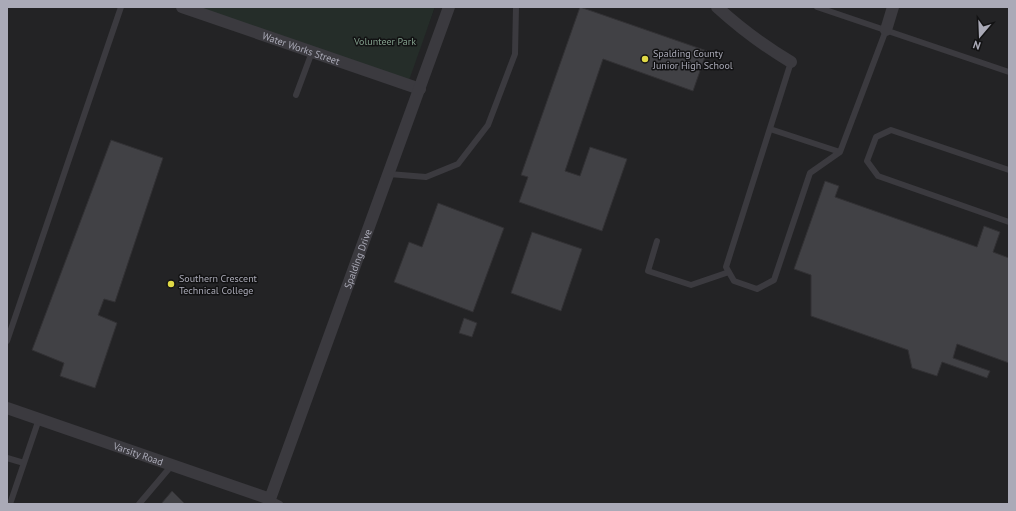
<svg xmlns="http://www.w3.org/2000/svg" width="1016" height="511" viewBox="0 0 1016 511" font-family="'PT Sans',sans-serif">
<rect width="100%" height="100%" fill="#171718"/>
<path fill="#232325" d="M7,7H185L406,85L435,7H1009V504H7Z"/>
<path fill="#252d29" d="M185,7H435L407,86Z"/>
<path fill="#414145" stroke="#323134" d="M580,7L707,51L693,91L603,59L565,171L580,176L590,147L627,159L602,231L519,202L528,177L521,175Z
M111,140L163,158L115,302L104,299L98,315L117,323L95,388L60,376L64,363L32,350Z
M825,181L839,186L835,197L977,247L984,226L1000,232L993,252L1009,258V363L957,344L953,358L990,371L987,378L942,362L937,376L912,368L908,350L811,316V275L794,269Z
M438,203L504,228L473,312L394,282L409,242L422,247Z
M532,232L582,249L561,311L511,293Z
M464,318L477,323L472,337L459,333Z
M172,491L185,504H161Z"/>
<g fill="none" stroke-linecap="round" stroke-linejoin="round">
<path stroke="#3b3a3f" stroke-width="6" d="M817,7L1009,72
M791,62L726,267L734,281L757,289L774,280L810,173L840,152L886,30
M296,95L312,52
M770,129L840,152
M1009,170L891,130L876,137L867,161L878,176L1009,222
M389,174L426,177L458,164L488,125L515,54L516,7
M657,241L648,271L691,285L729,272
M7,341L121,7
M7,458L24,463
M270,499L280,504
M10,504L39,419
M139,504L172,465"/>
<g stroke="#3b3a3f" stroke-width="12">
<path id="s1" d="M182,7L420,89"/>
<path d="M717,7C740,28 764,46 791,62"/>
<path d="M886,30L893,7"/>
<path id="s2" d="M7,408L270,499L449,7"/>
</g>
</g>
<g fill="#e0d946" stroke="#121213" stroke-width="1.5">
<circle cx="645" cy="59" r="4"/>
<circle cx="171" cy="284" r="4"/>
</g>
<g text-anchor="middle" stroke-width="3" stroke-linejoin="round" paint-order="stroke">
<g font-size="10" fill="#83a08d" stroke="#121213">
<text x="385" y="45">Volunteer Park</text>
</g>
<g font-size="10" fill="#aaaab7" stroke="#121213">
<text dy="4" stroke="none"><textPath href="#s1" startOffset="126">Water Works Street</textPath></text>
<text dy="4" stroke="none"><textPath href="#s2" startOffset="534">Spalding Drive</textPath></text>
<text dy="4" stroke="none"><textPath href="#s2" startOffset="139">Varsity Road</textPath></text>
</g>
<g font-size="10" fill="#aaaab7" stroke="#121213" text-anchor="start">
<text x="653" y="57">Spalding County<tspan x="653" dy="12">Junior High School</tspan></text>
<text x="179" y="282">Southern Crescent<tspan x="179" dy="12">Technical College</tspan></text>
</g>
</g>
<rect width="1016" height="511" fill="none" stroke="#aaaab7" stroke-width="16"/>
<g transform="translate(980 36) rotate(199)" stroke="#121213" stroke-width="3" paint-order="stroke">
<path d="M0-3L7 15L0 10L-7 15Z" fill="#aaaab7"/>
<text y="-6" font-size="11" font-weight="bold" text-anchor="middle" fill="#aaaab7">N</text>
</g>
</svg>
